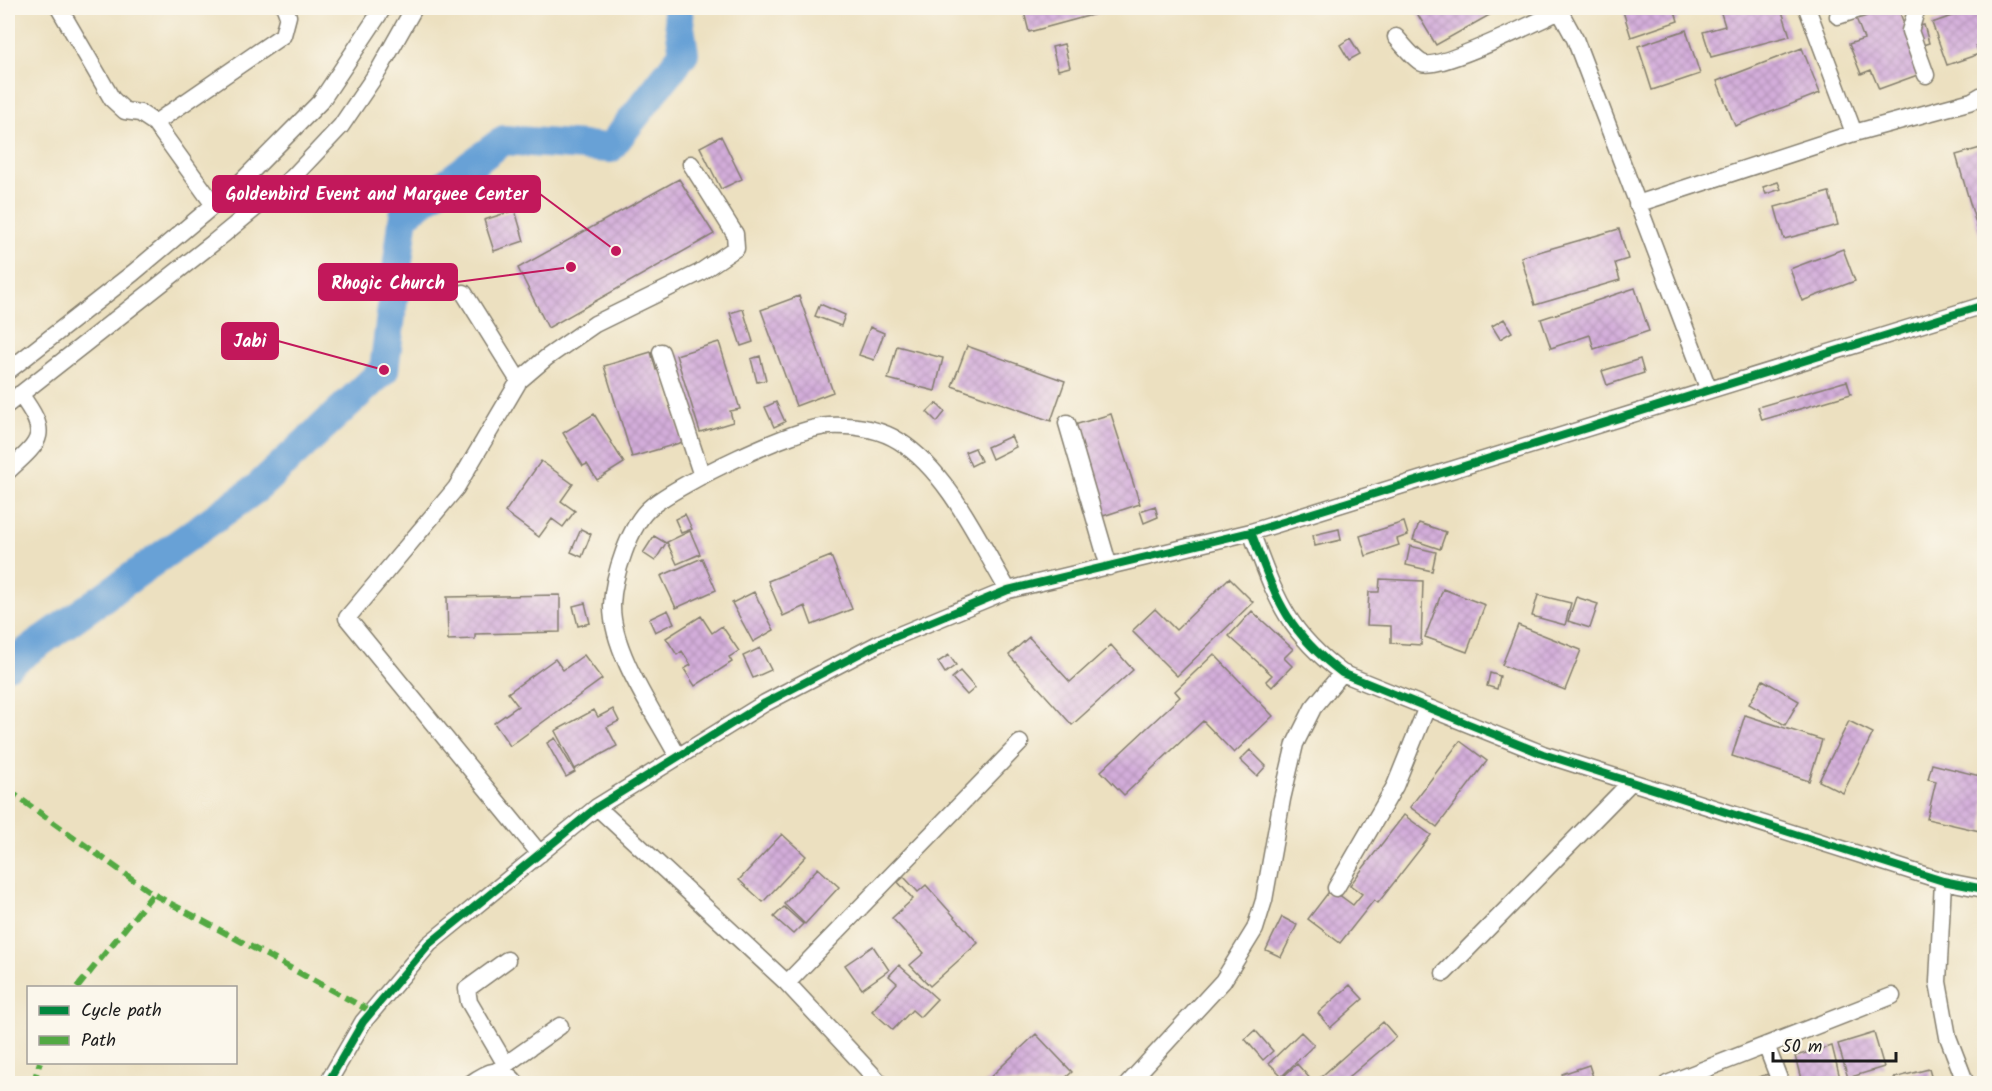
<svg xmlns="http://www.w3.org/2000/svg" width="1992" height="1091" viewBox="0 0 1992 1091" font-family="Kalam,sans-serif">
<defs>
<pattern id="building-cross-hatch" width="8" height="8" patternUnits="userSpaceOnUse" patternTransform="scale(1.5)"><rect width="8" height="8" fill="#d3adda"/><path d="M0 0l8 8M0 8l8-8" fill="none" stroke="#b594ba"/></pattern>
</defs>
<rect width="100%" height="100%" fill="#fbf7ec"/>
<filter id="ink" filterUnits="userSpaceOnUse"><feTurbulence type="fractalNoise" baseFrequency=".0167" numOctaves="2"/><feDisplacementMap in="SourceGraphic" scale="12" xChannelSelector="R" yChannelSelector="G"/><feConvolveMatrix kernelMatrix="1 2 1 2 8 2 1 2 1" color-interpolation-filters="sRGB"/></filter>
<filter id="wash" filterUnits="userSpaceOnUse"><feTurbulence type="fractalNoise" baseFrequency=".008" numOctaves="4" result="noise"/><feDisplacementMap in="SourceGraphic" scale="24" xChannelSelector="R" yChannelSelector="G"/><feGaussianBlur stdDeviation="1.35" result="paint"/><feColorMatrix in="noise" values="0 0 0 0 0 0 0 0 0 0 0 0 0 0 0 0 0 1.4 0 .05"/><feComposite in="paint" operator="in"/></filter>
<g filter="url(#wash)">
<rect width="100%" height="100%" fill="#ece0c0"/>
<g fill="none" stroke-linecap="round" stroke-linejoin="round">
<path stroke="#67a1d6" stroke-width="30" d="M8,665L257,488L384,370L404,215L504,140L610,148L684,53L677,8"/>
</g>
<g id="blocks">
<path fill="url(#building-cross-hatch)" d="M1023,8H1101L1103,12L1029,32Z
M1419,8H1502L1436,45L1415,10Z
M1622,8H1674L1678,21L1631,37Z
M1728,8H1781L1790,36L1711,57L1703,32L1725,26L1720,10Z
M1883,8H1898L1923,73L1879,89L1871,70L1861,74L1849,44L1864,39L1856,18Z
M1974,8H1984V43L1976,46L1979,54L1947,65L1932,23Z
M1924,25L1929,43L1917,47L1912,28Z
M1686,30L1700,74L1652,90L1638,46Z
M1350,38L1360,54L1349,60L1340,45Z
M1064,44L1070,67L1058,70L1052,47Z
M1802,48L1820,93L1735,126L1717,81Z
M721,136L742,179L721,189L700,147Z
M1984,147V251L1956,155Z
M679,179L714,234L548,328L518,268Z
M1778,182L1781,189L1766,194L1763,187Z
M1829,192L1838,225L1784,239L1775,207Z
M515,210L524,241L494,251L484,220Z
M1619,229L1628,259L1615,263L1620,280L1535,305L1521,257Z
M1843,249L1855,281L1802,301L1790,269Z
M1635,288L1649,331L1594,349L1590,335L1551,348L1541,319Z
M799,296L833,392L796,406L761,310Z
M820,304L845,315L841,326L815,316Z
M743,309L753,342L741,346L730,313Z
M1504,319L1512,332L1500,339L1492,326Z
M870,327L884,333L874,360L859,355Z
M719,342L740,409L730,411L733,422L700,432L676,355Z
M897,346L943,358L935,391L888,379Z
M967,346L1065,381L1051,421L952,386Z
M651,352L656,370L660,368L683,442L632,457L604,366Z
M760,356L766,380L757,382L751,359Z
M1640,359L1644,373L1607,385L1602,371Z
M1847,381L1851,394L1762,420L1758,407Z
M776,402L785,422L774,427L765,407Z
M936,403L945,412L937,422L927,412Z
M594,414L624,463L597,480L587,464L583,466L563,433Z
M1111,414L1140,504L1100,517L1071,426Z
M1011,436L1016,447L992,459L987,447Z
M975,448L981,461L971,466L965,452Z
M541,461L573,484L561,501L575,511L563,527L552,519L539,537L505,512Z
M1155,506L1158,517L1144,523L1140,511Z
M685,514L692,529L681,533L675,519Z
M1404,522L1408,535L1397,539L1399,545L1366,556L1360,536Z
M1419,523L1446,532L1440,549L1413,540Z
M581,529L591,534L582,557L571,552Z
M1339,529L1341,540L1315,546L1313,535Z
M690,531L700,554L677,564L667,542Z
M654,536L666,543L655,561L643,553Z
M1410,546L1436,552L1432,571L1406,565Z
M831,556L852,609L812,625L805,606L783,616L768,581Z
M702,558L716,590L676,608L661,576Z
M1229,578L1253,602L1177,676L1132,631L1155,609L1176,630Z
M1380,579L1423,581L1421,645L1391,643V626L1367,625L1369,592H1379Z
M1443,589L1485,605L1467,652L1425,637Z
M754,592L774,630L753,642L732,603Z
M560,595V632L475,634V639L448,640L447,597Z
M1538,595L1571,603L1565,625L1532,616Z
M1576,597L1598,604L1590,628L1568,621Z
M585,603L590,623L578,626L573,606Z
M668,610L674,623L655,632L649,619Z
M1252,611L1293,649L1284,658L1292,666L1272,687L1266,681L1272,675L1229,636Z
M701,616L712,633L722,626L739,651L729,657L732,662L695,686L684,669L691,665L682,651L677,655L666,638Z
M1518,625L1581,650L1565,690L1502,665Z
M1029,637L1070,682L1111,645L1133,670L1072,725L1009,655Z
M760,648L771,670L753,678L743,656Z
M1214,654L1273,716L1234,753L1203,721L1124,795L1101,771L1180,697L1175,691Z
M584,655L602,679L510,746L494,723L518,706L508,693L555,659L563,670Z
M949,655L956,665L945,673L938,662Z
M960,671L975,688L967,695L952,678Z
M1490,673L1500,676L1497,689L1487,686Z
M1763,680L1799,701L1785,725L1749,704Z
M613,709L619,721L607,727L617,746L575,769L555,731L594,710L598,717Z
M1745,715L1822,740L1809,781L1732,756Z
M1849,721L1873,733L1843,793L1819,781Z
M555,738L575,772L566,777L547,743Z
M1460,741L1487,761L1437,827L1410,807Z
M1250,750L1266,766L1257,776L1240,760Z
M1932,764L1984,777V832L1927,819L1936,781L1928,779Z
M1404,815L1431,835L1378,903L1374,900L1340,943L1308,919L1331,889L1353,905L1362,894L1350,885Z
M782,834L806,856L763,902L739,880Z
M818,868L839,887L805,924L784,904Z
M904,877L918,892L926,885L978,943L930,986L910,965L924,953L892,918L913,899L898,882Z
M784,907L803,924L793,934L774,917Z
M1282,917L1297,925L1281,957L1266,950Z
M873,946L889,970L862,989L845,965Z
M899,965L937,999L920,1017L912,1010L893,1030L872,1011L897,983L889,976Z
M1350,985L1363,999L1330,1028L1318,1013Z
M1383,1022L1396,1037L1342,1083H1314Z
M1255,1030L1273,1051L1263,1060L1245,1039Z
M1301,1032L1314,1045L1282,1076L1269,1063Z
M1874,1033L1884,1067L1848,1078L1838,1044Z
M1036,1034L1072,1072L1060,1083H984Z
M1832,1046L1841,1082L1802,1083L1795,1056Z
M1297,1064L1313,1082L1310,1083H1292L1285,1075Z
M1589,1065L1595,1083H1565L1562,1074Z
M1929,1069L1933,1083H1895L1894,1078Z
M1774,1072L1778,1083H1742Z"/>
</g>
</g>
<g filter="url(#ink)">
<use href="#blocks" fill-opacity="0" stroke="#847e6e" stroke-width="1.5"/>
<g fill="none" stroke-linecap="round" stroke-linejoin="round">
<defs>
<path id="minor" d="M59,8L112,99L125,111L140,113L155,123L214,205
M1558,8L1575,39L1708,388
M1807,8L1854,133
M1917,8L1910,31L1926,75
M1838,16L1863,8
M1396,37C1403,45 1413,58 1422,63C1438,71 1540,20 1560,11
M155,123L283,35L288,16L285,8
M1637,204L1854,133L1972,101L1984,94
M464,293L519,381
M661,352L702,476
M8,371L133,273L240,183L321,101L383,8
M8,404L213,243L293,177L341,126L379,70L414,8
M1067,423L1109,567
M8,471C42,440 50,435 20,394
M1251,532C1276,597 1285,630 1342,673L1543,754L1943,881L1984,889
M678,757C656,715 611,652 612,605C613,577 630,523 652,506C680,483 795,427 829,426C854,425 878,428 899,441C949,473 978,540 1008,590
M597,807L787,983L881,1084
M540,854L347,618L456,488L519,381L546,358L595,324L699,273L736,248L735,234L691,164
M1943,881L1938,982L1948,1037L1966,1084
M1336,888L1395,786L1427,707
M1444,973L1631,782
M787,983L1020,743
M1766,1045L1781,1084
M506,1065L469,1002L467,989L507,960
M498,1070L560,1026
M327,1084L363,1022L429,944L597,807L765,703L880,643L1008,590L1251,532L1984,305
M470,1084C488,1071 501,1064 517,1084
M1128,1084L1223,981L1255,929L1264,900L1282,799L1295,744L1313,708L1342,673
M1667,1084L1892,996"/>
</defs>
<use href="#minor" stroke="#847e6e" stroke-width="19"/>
<use href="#minor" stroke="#fff" stroke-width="16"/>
<path stroke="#52a943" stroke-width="6" stroke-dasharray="12 6" stroke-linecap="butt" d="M8,790L153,894L372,1012
M77,988L153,894
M33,1084L40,1062"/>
<defs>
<path id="cycleway" d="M1251,532C1276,597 1285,630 1342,673L1543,754L1943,881L1984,889
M327,1084L363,1022L429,944L597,807L765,703L880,643L1008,590L1251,532L1984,305"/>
</defs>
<use href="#cycleway" stroke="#fbf7ec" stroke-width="11"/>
<use href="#cycleway" stroke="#00873e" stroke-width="8"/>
</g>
</g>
<path fill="none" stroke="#c2185b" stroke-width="2" d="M616 251L540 194M571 267L457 282M384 370L278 341"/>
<g fill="#c2185b" stroke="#fbf7ec" stroke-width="2">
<circle cx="616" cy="251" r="6"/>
<circle cx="571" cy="267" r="6"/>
<circle cx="384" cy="370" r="6"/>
</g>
<g fill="#c2185b" stroke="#c2185b" stroke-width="2">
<rect x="213" y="176" width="327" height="36" rx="6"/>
<rect x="319" y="264" width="138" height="36" rx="6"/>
<rect x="222" y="323" width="56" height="36" rx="6"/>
</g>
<g font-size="18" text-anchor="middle" font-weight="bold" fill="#fff">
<text x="377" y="200">Goldenbird Event and Marquee Center</text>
<text x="388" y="289">Rhogic Church</text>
<text x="250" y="347">Jabi</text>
</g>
<rect width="1992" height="1091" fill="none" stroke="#fbf7ec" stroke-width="30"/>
<rect x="27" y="986" width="210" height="78" fill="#fbf7ec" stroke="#a29f99" stroke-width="1.5"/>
<rect x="39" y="1006" width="30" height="9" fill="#00873e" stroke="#a29f99" stroke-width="1.5"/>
<text x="81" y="1016" font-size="18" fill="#1c1c1c">Cycle path</text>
<rect x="39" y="1036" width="30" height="9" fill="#52a943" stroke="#a29f99" stroke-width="1.5"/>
<text x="81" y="1046" font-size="18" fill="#1c1c1c">Path</text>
<path d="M1773 1052v9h123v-9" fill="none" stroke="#1c1c1c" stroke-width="3"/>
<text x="1782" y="1052" font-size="18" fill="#1c1c1c" stroke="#fbf7ec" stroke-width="4.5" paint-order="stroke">50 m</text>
</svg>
